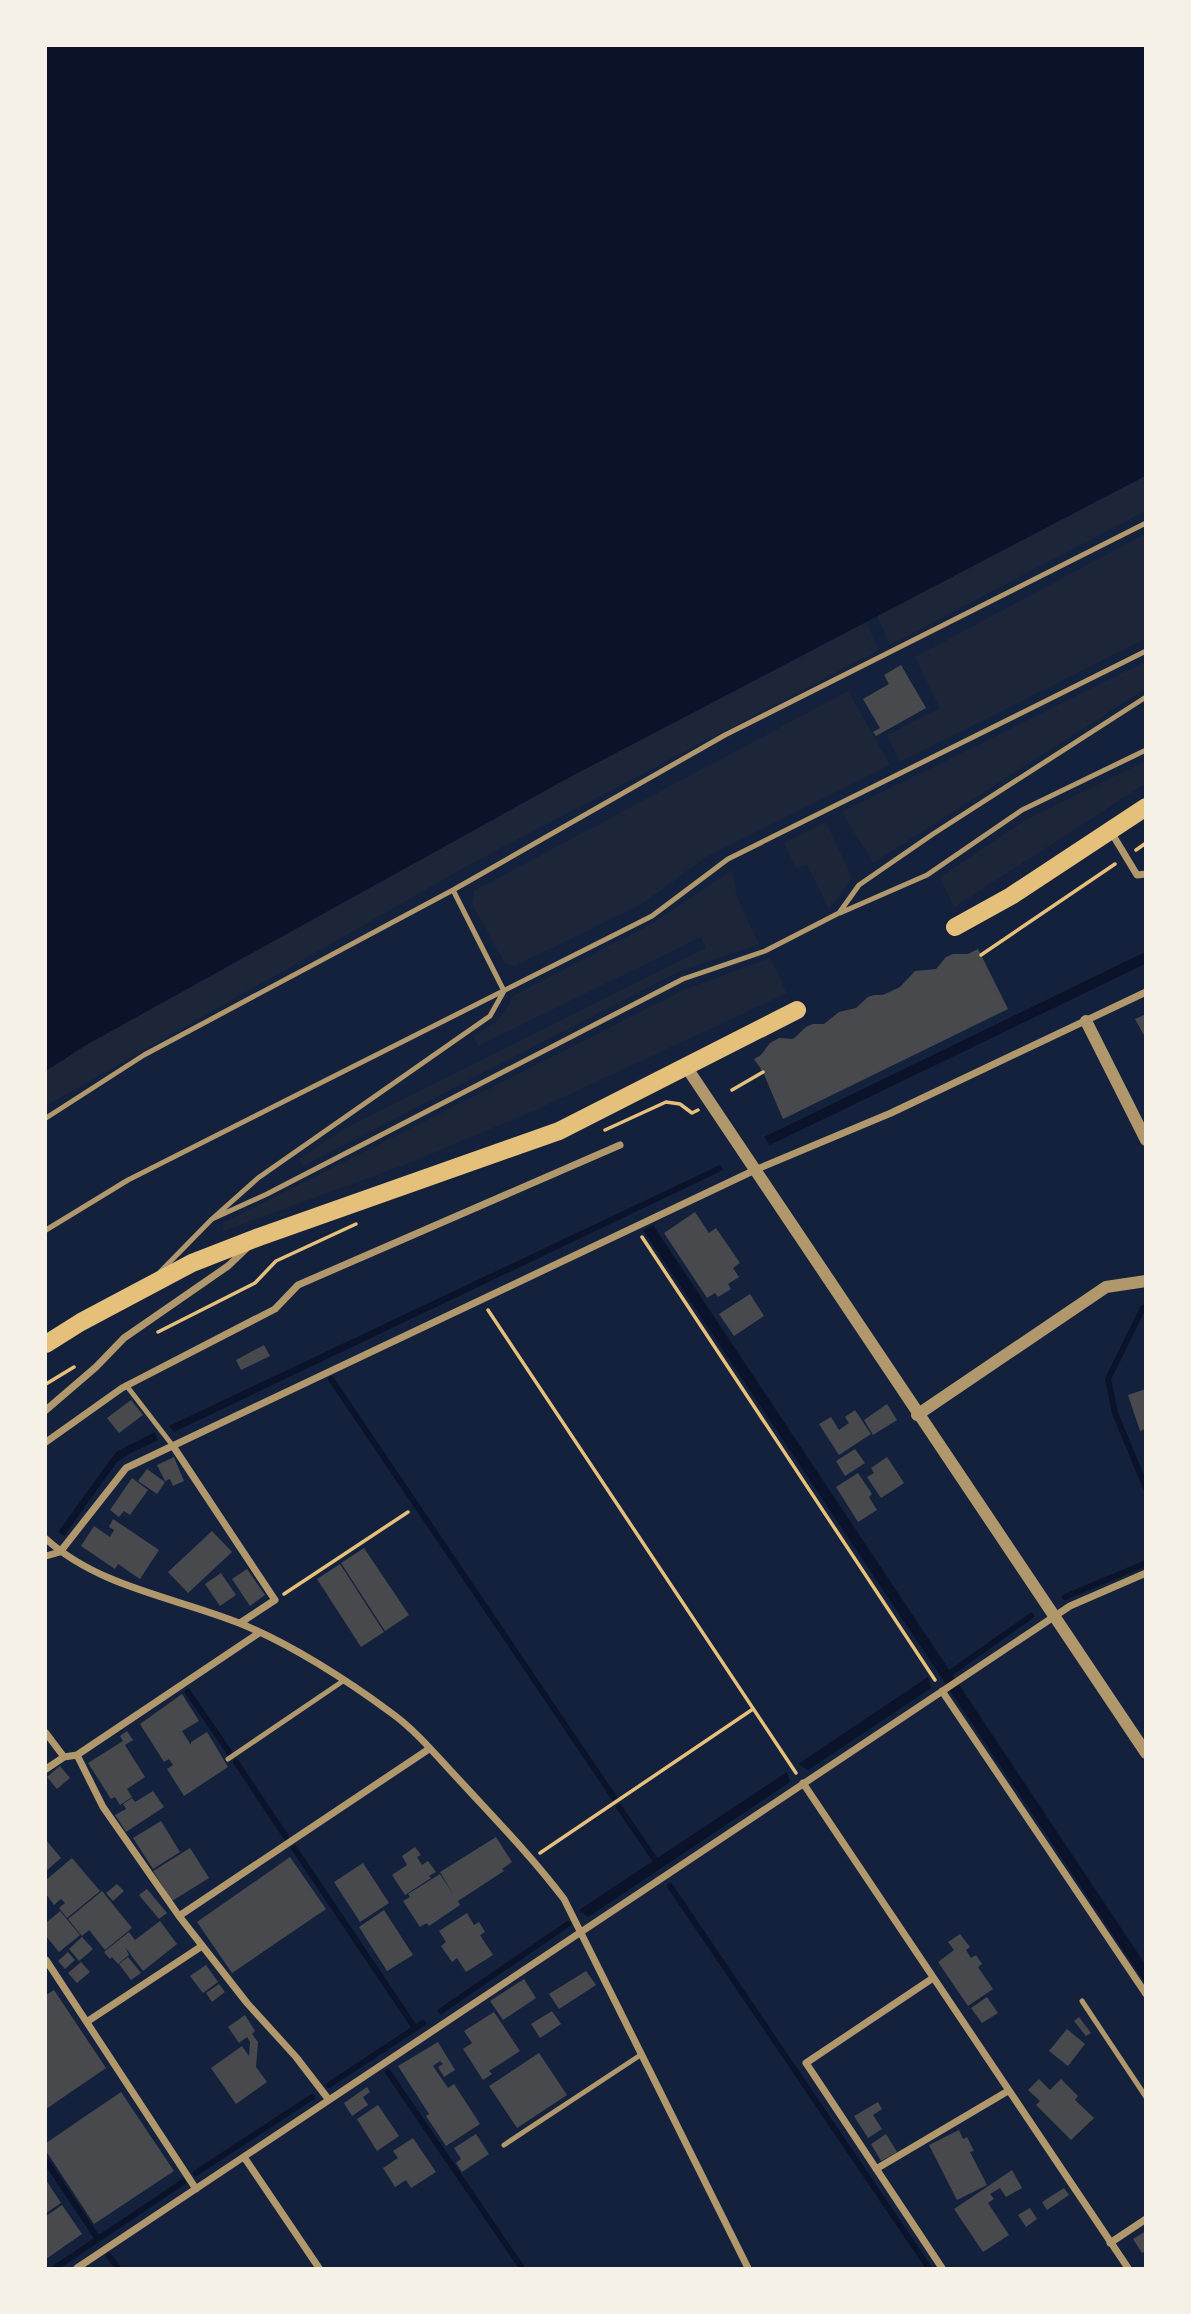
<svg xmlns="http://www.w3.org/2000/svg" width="1191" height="2314" viewBox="0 0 1191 2314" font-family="Jost,sans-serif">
<rect width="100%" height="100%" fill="#14213d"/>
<path fill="#1d2539" d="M1145,476V511L890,645L877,616Z
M1145,534V639L900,762L887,735L940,708L915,657Z
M866,622L879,650L474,862L46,1106V1071L86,1045L568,778Z
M1145,662V689L873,863L842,812Z
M848,691L890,765L706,857L642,904L515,966L505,963L472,904L474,891Z
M1145,761V784L954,907L940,877L1024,821Z
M826,822L852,878L829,909L807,864L796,869L784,843Z
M732,870L737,897L759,944L680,971L303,1166L299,1159L344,1129L706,948L701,937L478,1046L474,1036C494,1024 503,1019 513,996L653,923Z
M770,958L787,993L538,1109L404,1165L223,1231V1223L684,990Z"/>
<path fill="#0b132b" d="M46,46H1145V476L568,778L86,1045L46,1071Z
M1145,952V964L770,1145L764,1137Z
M720,1165L723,1170L715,1174L174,1432L169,1426Z
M653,1225L1145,1964V1983L643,1230Z
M155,1432L158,1440L127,1455L117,1462L64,1536L58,1532L116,1452Z
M928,1677L931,1688L808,1770L798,1764Z
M787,1772L790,1782L588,1917L579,1910Z"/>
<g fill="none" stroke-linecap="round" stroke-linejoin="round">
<path stroke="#0b132b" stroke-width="6" d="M1146,1308H1143L1108,1379L1115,1413L1146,1488
M331,1379L615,1799
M1065,1597L1146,1563
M946,1676L1031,1616
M188,1692L229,1752
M236,1762L286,1837
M619,1807L658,1864
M294,1848L415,2028
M670,1886L929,2268
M441,2011L568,1924
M388,2072L522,2268
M329,2085L423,2023
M46,2161L98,2239
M196,2173L312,2097
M109,2256L118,2268
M55,2268L183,2182"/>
</g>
<path fill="#48494c" d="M901,665L926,708L876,736L873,732L880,728L863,699L889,684L884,675Z
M978,949L1008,1009L783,1119L763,1072L754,1059L761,1055L770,1043L779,1038L793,1039L806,1027L813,1024H824L839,1012L856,1008L868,997L874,995H883L900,987L915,971L936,969L946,957L953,954H968Z
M1146,1014V1039L1135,1019Z
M695,1212L709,1233L716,1228L740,1263L733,1268L739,1277L728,1284L731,1289L718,1297L715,1293L707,1298L664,1233Z
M750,1294L764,1316L734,1336L719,1314Z
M264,1345L270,1356L241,1370L236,1360Z
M1146,1389V1429L1140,1431L1128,1395Z
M131,1400L143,1415L119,1433L107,1418Z
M887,1404L897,1420L873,1435L864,1420Z
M855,1410L871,1434L839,1455L819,1424L831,1417L839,1430L849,1423L845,1417Z
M855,1449L865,1463L845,1476L836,1461Z
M174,1457L184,1481L173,1486L170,1479L165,1481L157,1465Z
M887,1457L904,1483L881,1498L867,1477L874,1473L871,1468Z
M147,1469L165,1482L157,1494L138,1481Z
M858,1473L872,1494L869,1497L877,1510L858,1522L836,1487Z
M132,1478L148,1490L130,1515L124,1511L119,1517L110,1510Z
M113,1519L159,1550L140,1579L118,1564L115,1569L81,1546L94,1526L110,1537L114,1530L109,1527Z
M212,1531L232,1552L188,1593L168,1572Z
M364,1548L409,1615L385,1631L341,1563Z
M340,1564L384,1632L361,1647L317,1579Z
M247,1569L265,1595L250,1606L232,1579Z
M221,1573L236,1595L220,1606L205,1584Z
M182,1694L199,1721L182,1731L191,1745V1742L207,1732L228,1767L184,1796L167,1769L173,1765L169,1759L164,1762L140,1724Z
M127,1731L133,1740L125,1745L145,1777L127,1789L132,1797L120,1805L115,1797L111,1799L88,1763L123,1741L120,1736Z
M60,1766L70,1778L57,1789L47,1777Z
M153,1791L164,1807L126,1832L115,1815L126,1809L123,1804L132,1798L135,1802Z
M161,1821L180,1852L153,1869L133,1838Z
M496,1837L512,1862L502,1869L504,1871L458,1901L460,1905L429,1926L427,1923L420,1927L403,1901L410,1897L408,1894L440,1874L453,1894L440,1872Z
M46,1840L61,1858L46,1871Z
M415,1847L421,1855L417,1857L422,1865L428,1861L436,1872L429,1876L431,1878L405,1895L392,1875L407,1865L402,1856Z
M190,1848L209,1878L172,1901L153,1871Z
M290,1857L326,1909L232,1973L197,1922Z
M72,1858L100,1891L67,1918L59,1908L65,1903L61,1899L54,1905L46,1894V1880Z
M363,1863L389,1903L360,1922L334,1882Z
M117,1884L124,1891L113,1901L106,1893Z
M147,1889L167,1913L159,1919L139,1895Z
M102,1891L132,1928L105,1950L89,1930L82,1936L68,1919Z
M384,1910L413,1955L387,1971L359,1927Z
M60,1911L80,1935L59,1952L46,1936V1923Z
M467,1913L474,1925L479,1922L485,1932L480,1935L493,1955L466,1972L457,1958L452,1962L441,1946L446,1942L439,1931Z
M160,1921L177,1944L143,1971L125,1947L129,1955L118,1964L112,1957L110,1959L104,1952L129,1932L135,1940Z
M960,1934L970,1947L966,1950L971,1958L976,1955L982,1964L978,1967L993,1989L968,2006L938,1962L954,1950L948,1942Z
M82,1937L93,1949L79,1961L69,1949Z
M68,1952L75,1960L65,1969L58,1961Z
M128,1957L141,1973L131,1980L119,1964Z
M81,1962L90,1972L77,1983L68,1973Z
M206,1965L218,1982L203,1993L190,1976Z
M586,1971L596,1985L559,2009L549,1994Z
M524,1979L536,1998L503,2020L490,2001Z
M219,1984L225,1992L212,2002L206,1993Z
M54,1990L106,2068L46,2109V1995Z
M987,1997L998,2013L982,2023L971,2008Z
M552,2011L561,2024L540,2038L531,2024Z
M494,2012L520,2051L489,2071L492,2074L483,2080L463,2049L472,2043L464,2031Z
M245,2015L255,2031L252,2034L258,2042L256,2067L267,2082L236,2104L211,2068L242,2046L249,2056L250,2042L247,2037L239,2043L228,2027Z
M1079,2017L1091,2033L1086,2036L1074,2021Z
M1067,2029L1085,2044L1068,2066L1049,2051Z
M438,2042L455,2070L444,2077L438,2067L443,2064L440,2061L433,2066L448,2088L454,2084L480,2124L446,2146L426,2116L429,2114L398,2066Z
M539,2053L567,2095L517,2128L489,2086Z
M1039,2079L1050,2090L1061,2079L1078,2096L1075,2100L1094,2118L1071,2140L1036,2105L1040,2101L1028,2090Z
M367,2087L370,2092L363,2097L368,2105L352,2116L344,2103Z
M121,2092L174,2171L94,2224L46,2151V2143Z
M878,2102L882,2109L873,2115L882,2129L868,2138L854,2116Z
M378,2105L399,2136L377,2151L357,2119Z
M959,2130L963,2139L967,2137L974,2151L970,2152L987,2185L957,2200L929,2145Z
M476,2134L489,2154L462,2172L456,2163L461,2159L454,2148Z
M886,2134L897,2152L881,2161L871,2144Z
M413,2138L436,2172L411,2188L406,2180L395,2187L383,2168L398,2158L393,2151Z
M1012,2170L1022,2188L1006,2197L1000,2188L990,2194L994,2199L988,2203L1009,2235L983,2252L954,2209Z
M46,2180L61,2203L46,2213Z
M1064,2188L1069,2195L1047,2210L1042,2202Z
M62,2205L82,2234L46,2259V2216Z
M1030,2208L1037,2219L1026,2227L1018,2215Z
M1146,2231V2251L1142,2253L1133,2239Z"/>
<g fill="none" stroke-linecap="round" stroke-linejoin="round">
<path stroke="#e5c07b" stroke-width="3.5" d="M1136,850L1146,843
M981,955L1115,864
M732,1090L763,1072
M605,1130L666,1102L680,1104L692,1113L698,1110
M642,1237L935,1680
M488,1310L796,1773
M158,1332L255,1283L276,1261L356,1224
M46,1384L74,1367
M284,1594L408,1512
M540,1853L753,1709"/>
<path stroke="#b1986c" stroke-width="5" d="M840,913L927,875L1022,810L1146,750
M46,1118L144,1055L453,890L725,735L1146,523
M212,1219L267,1194L683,979L765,951L839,913L859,885L933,834L1146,697
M46,1230L128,1180L652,916L728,859L1146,651
M160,1272L212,1219L258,1178L490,1016L504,991L453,890
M126,1385L173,1446
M228,1759L343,1681
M1082,2001L1146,2097
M504,2145L642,2054"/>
<path stroke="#b1986c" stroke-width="7" d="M1111,832L1137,875L1146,874
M46,1410L96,1367L124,1338L228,1266L248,1247
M46,1442L122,1388L275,1309L298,1285L620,1145
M173,1446L275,1600L240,1623
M46,1539C99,1587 174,1597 239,1623C289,1643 347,1680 390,1712C417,1731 439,1759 462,1783C497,1821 533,1858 564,1899L748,2268
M46,1556L60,1552L126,1468L755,1170L891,1113L1146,992
M942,1691L1146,1994
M46,1733L64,1757L77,1755L103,1807L179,1916L247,2003L296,2057L329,2100
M77,1755L259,1633
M46,1769L64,1757
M803,1783L1128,2268
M179,1916L429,1749
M46,1960L196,2189
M933,1978L806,2063L942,2268
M88,2021L202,1946
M244,2157L319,2268
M876,2169L1008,2091
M1110,2243L1146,2219
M77,2268L1070,1606L1146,1573"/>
<path stroke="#b1986c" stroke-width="12" d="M1086,1021L1146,1140
M687,1068L1146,1753
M917,1415L1106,1287L1146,1281"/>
<path stroke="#e5c07b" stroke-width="18" d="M955,927L1011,896L1146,807
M46,1344L81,1322L192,1263L259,1237L559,1131L797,1010"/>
</g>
<rect width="1191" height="2314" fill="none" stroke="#f6f1e7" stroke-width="94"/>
</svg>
